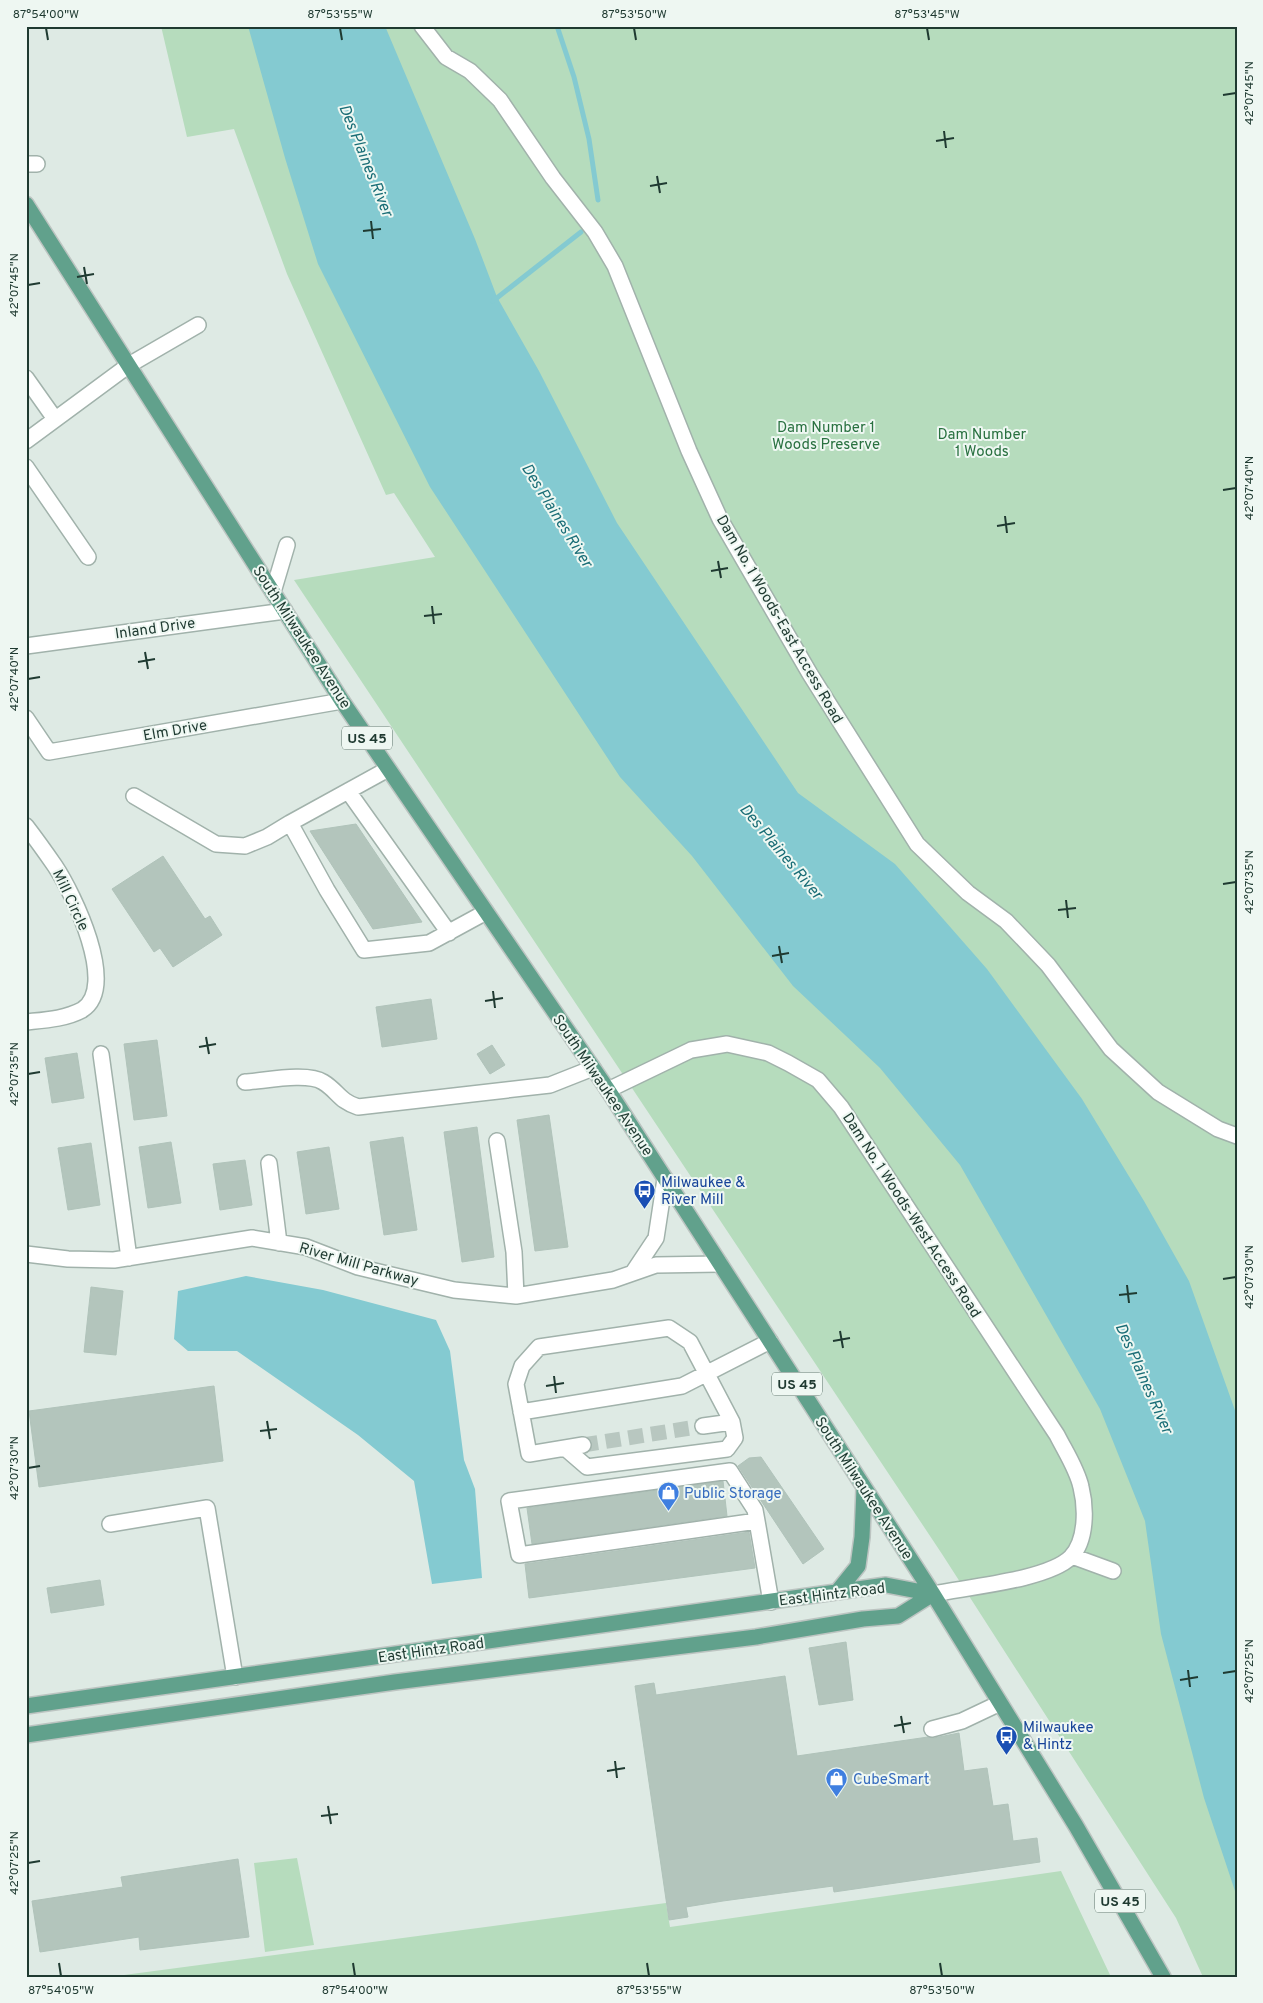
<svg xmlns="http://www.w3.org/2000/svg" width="1263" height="2003" viewBox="0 0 1263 2003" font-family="Overpass,sans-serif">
<rect width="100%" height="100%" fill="#deeae4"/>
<path fill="#b6dcbd" d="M161,26H1237V1977H1203L1176,1918L942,1554L294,580L435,557L394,493L386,495L287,274L234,129L187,137Z
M297,1858L314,1945L265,1952L254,1863Z
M1061,1871L1111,1977H109L666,1903L670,1927Z"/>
<path fill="#84cad1" d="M248,26H385L475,239L497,297L539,371L617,523L798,793L895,864L987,969L1082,1099L1144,1201L1189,1281L1237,1416V1897L1204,1798L1161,1634L1145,1521L1100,1409L960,1165L880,1068L793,986L692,856L620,777L430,487L318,264L285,158Z
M246,1276L323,1290L436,1320L450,1351L464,1460L475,1489L482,1578L432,1584L414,1481L358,1435L237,1351H188L174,1339L178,1291Z"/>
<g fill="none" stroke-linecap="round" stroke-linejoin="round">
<path stroke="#84cad1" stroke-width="5" d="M557,26L574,77L589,139L598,200
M493,301L581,232"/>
</g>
<path fill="#b3c5bc" stroke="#b0c3ba" d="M356,824L422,922L373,929L310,831Z
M163,856L205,919L210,916L222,935L173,967L160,948L154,952L112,889Z
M431,999L437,1039L382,1047L376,1007Z
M157,1040L167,1116L134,1120L124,1044Z
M492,1045L505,1065L490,1074L477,1054Z
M77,1053L84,1098L52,1103L45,1058Z
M549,1115L568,1247L535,1251L517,1120Z
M477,1127L494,1257L462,1262L444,1132Z
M403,1137L417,1230L384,1235L370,1142Z
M171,1142L181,1203L148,1208L139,1147Z
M91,1143L100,1205L68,1210L58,1148Z
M329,1147L339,1209L306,1214L297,1152Z
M245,1160L252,1205L220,1210L213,1164Z
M91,1287L123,1291L116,1355L84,1352Z
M214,1386L223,1461L39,1487L29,1411Z
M761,1457L824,1549L803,1564L738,1466L749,1458Z
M723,1481L727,1516L532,1544L527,1508Z
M749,1532L755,1568L529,1598L525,1564Z
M100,1580L104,1605L51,1613L47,1588Z
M846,1642L853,1700L819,1705L809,1648Z
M785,1676L797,1756L928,1737L934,1738L959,1733L964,1771L987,1768L993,1806L1008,1804L1013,1841L1037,1838L1040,1862L834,1892L833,1886L723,1901L686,1907L688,1917L669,1920L635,1686L654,1683L656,1695Z
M238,1859L249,1937L140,1950L139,1937L40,1952L32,1901L123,1887L121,1877Z"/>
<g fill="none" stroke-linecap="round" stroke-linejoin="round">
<path stroke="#b8c7c0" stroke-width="15" stroke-dasharray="15 8" stroke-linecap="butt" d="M583,1445L703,1426"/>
<defs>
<path id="minor" d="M422,26L446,57L470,71L500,100L553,178L595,232L615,266L689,451L720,519L810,674L917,844L968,893L1006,921L1048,965L1111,1049L1158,1092L1218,1129L1237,1136
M26,164H37
M26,378L55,419
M26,441L129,365L198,325
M26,467L88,557
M273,592L287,545
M26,646L285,611
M26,718L49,752L342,701
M388,769L290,823L327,890L364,950L429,943L486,912
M348,791L449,933
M134,796L216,844L245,846L267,837L290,823
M26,826C36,839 46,853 55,866C73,893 119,987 82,1010C65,1019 45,1020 26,1022
M101,1054L129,1258
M245,1082C264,1081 307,1072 323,1082C338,1091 339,1101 358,1107L550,1085L593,1068
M608,1090L691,1050L727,1044L768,1053L788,1063L818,1080L841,1107L1057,1435C1065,1451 1077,1469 1081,1487C1086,1507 1087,1540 1071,1557C1048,1580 967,1587 933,1594
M497,1141L514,1252L516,1296
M269,1163L279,1243
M26,1254L68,1259L114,1260L252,1238L306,1247L358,1267L454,1290L516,1296L613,1280L656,1265L720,1264
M634,1271L656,1238L665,1179
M521,1412L682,1386L770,1341
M703,1426L732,1422
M565,1448L587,1467L727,1449L735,1438L732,1422L690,1342L669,1328L539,1347L522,1366L516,1384L529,1454L583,1445
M757,1521L519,1555L509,1501L730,1471L755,1510L757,1521L771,1602
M110,1524L207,1508L235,1677
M1072,1556L1113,1571
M932,1729L962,1721L1000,1703"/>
<path id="major" d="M26,204L342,701L608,1090L933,1594L1076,1826L1163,1977
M837,1592L858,1566L862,1537L864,1488
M26,1706L886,1585L933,1594
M26,1735L395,1682L756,1637L863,1619L898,1616L933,1594"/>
</defs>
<use href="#minor" stroke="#a1b2ab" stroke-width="18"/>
<use href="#major" stroke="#bcc4c1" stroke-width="18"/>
<use href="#minor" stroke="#fff" stroke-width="15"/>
<use href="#major" stroke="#61a18c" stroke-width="15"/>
</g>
<path fill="none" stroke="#1f3a31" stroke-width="2" d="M46,28L48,40M340,28L342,40M634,28L636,40M927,28L929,40M1223,95L1236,93M944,131L946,148M936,141L954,138M657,176L660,193M650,186L667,183M371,221L373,239M363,231L381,229M84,267L87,284M77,277L94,274M28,285L40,283M1223,490L1236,488M1005,516L1007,533M997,526L1015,523M718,561L721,578M711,571L728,568M432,606L434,624M424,616L442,614M145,652L148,669M138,662L155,659M28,679L40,677M1223,884L1236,882M1066,900L1068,918M1058,910L1076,908M779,946L782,963M772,956L789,953M493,991L495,1008M485,1001L503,998M206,1037L209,1054M199,1047L216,1044M28,1074L40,1072M1223,1279L1236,1277M1127,1285L1129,1303M1119,1295L1137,1293M840,1331L843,1348M833,1341L850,1338M554,1376L556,1393M546,1386L564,1383M267,1421L270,1439M260,1431L277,1429M28,1468L40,1466M1188,1670L1190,1687M1223,1673L1236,1671M1180,1680L1198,1677M901,1716L904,1733M894,1726L911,1723M615,1761L617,1778M607,1771L625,1768M328,1806L331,1824M321,1816L338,1814M28,1863L40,1861M59,1963L61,1976M353,1963L355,1976M647,1963L649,1976M940,1963L942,1976"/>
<defs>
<symbol id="bus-pin" viewBox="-11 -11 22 30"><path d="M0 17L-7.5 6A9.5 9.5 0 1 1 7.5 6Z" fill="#1a4fb4" stroke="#eef7f2"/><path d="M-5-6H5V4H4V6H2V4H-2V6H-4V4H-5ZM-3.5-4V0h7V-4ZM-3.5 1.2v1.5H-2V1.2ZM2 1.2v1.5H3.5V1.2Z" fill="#fff"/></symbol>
<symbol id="shop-pin" viewBox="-11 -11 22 30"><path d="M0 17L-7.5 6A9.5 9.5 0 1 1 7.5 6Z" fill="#3f7fe0" stroke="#eef7f2"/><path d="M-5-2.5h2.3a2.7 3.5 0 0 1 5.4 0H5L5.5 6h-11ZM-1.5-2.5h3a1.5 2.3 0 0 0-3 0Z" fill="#fff"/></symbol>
</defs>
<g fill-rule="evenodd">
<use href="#bus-pin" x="632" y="1178" width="25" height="34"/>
<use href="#shop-pin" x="656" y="1480" width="25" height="34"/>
<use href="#bus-pin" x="994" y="1724" width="25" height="34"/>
<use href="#shop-pin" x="824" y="1766" width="25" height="34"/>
</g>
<g text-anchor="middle" stroke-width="4" stroke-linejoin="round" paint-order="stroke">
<g fill="#eef7f2" stroke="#5d736b" stroke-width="1">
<rect x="342" y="726.5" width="50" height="23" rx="4"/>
<rect x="772" y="1372.5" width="50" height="23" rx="4"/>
<rect x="1095" y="1889.5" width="50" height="23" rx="4"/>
</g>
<g font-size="14" font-weight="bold" fill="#1f3a31">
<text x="367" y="743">US 45</text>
<text x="797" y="1389">US 45</text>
<text x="1120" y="1906">US 45</text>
</g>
<g font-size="15" fill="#297140" stroke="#eef7f2">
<text x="826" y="432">Dam Number 1<tspan x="826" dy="17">Woods Preserve</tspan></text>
<text x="982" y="439">Dam Number<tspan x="982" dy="17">1 Woods</tspan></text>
</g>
<g font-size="15" fill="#1f3a31" stroke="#eef7f2">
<text transform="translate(780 619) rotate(60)" y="5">Dam No. 1 Woods-East Access Road</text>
<text transform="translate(155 628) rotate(-8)" y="5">Inland Drive</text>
<text transform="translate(302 637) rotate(57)" y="5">South Milwaukee Avenue</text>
<text transform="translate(175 730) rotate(-10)" y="5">Elm Drive</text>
<text transform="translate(71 900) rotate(65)" y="5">Mill Circle</text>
<text transform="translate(603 1085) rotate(56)" y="5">South Milwaukee Avenue</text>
<text transform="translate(912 1215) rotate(57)" y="5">Dam No. 1 Woods-West Access Road</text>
<text transform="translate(359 1264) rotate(16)" y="5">River Mill Parkway</text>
<text transform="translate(864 1488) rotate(57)" y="5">South Milwaukee Avenue</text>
<text transform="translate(832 1594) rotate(-7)" y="5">East Hintz Road</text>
<text transform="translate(431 1650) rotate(-8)" y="5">East Hintz Road</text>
</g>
<g font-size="15" fill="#164399" stroke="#eef7f2" text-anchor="start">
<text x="661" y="1187">Milwaukee &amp;<tspan x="661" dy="17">River Mill</tspan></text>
<text x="1023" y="1732">Milwaukee<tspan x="1023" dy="17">&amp; Hintz</tspan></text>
</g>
<g font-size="15" fill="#366cbe" stroke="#eef7f2" text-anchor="start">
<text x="684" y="1498">Public Storage</text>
<text x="853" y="1784">CubeSmart</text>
</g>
<g font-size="16" font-style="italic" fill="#196d76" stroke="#eef7f2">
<text transform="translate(367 160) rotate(68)" y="6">Des Plaines River</text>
<text transform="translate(558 515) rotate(58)" y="6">Des Plaines River</text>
<text transform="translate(782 851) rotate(50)" y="6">Des Plaines River</text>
<text transform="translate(1145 1378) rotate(66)" y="6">Des Plaines River</text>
</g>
</g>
<rect width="1263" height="2003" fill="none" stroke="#eef7f2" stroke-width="55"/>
<rect x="28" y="28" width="1208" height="1948" fill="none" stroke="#1f3a31" stroke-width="2"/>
<g font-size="12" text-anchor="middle" fill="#1f3a31">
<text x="46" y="18">87°54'00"W</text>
<text x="340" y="18">87°53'55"W</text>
<text x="634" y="18">87°53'50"W</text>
<text x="927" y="18">87°53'45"W</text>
<text transform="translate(1249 93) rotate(-90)" y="4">42°07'45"N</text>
<text transform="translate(14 285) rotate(-90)" y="4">42°07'45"N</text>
<text transform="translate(1249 488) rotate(-90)" y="4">42°07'40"N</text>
<text transform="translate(14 679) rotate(-90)" y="4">42°07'40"N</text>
<text transform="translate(1249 882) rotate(-90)" y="4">42°07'35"N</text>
<text transform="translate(14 1074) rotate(-90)" y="4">42°07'35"N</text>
<text transform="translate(1249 1277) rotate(-90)" y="4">42°07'30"N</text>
<text transform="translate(14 1468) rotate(-90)" y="4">42°07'30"N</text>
<text transform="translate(1249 1671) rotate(-90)" y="4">42°07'25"N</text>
<text transform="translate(14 1863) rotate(-90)" y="4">42°07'25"N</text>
<text x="61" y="1994">87°54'05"W</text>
<text x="355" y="1994">87°54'00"W</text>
<text x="649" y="1994">87°53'55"W</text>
<text x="942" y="1994">87°53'50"W</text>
</g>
</svg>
